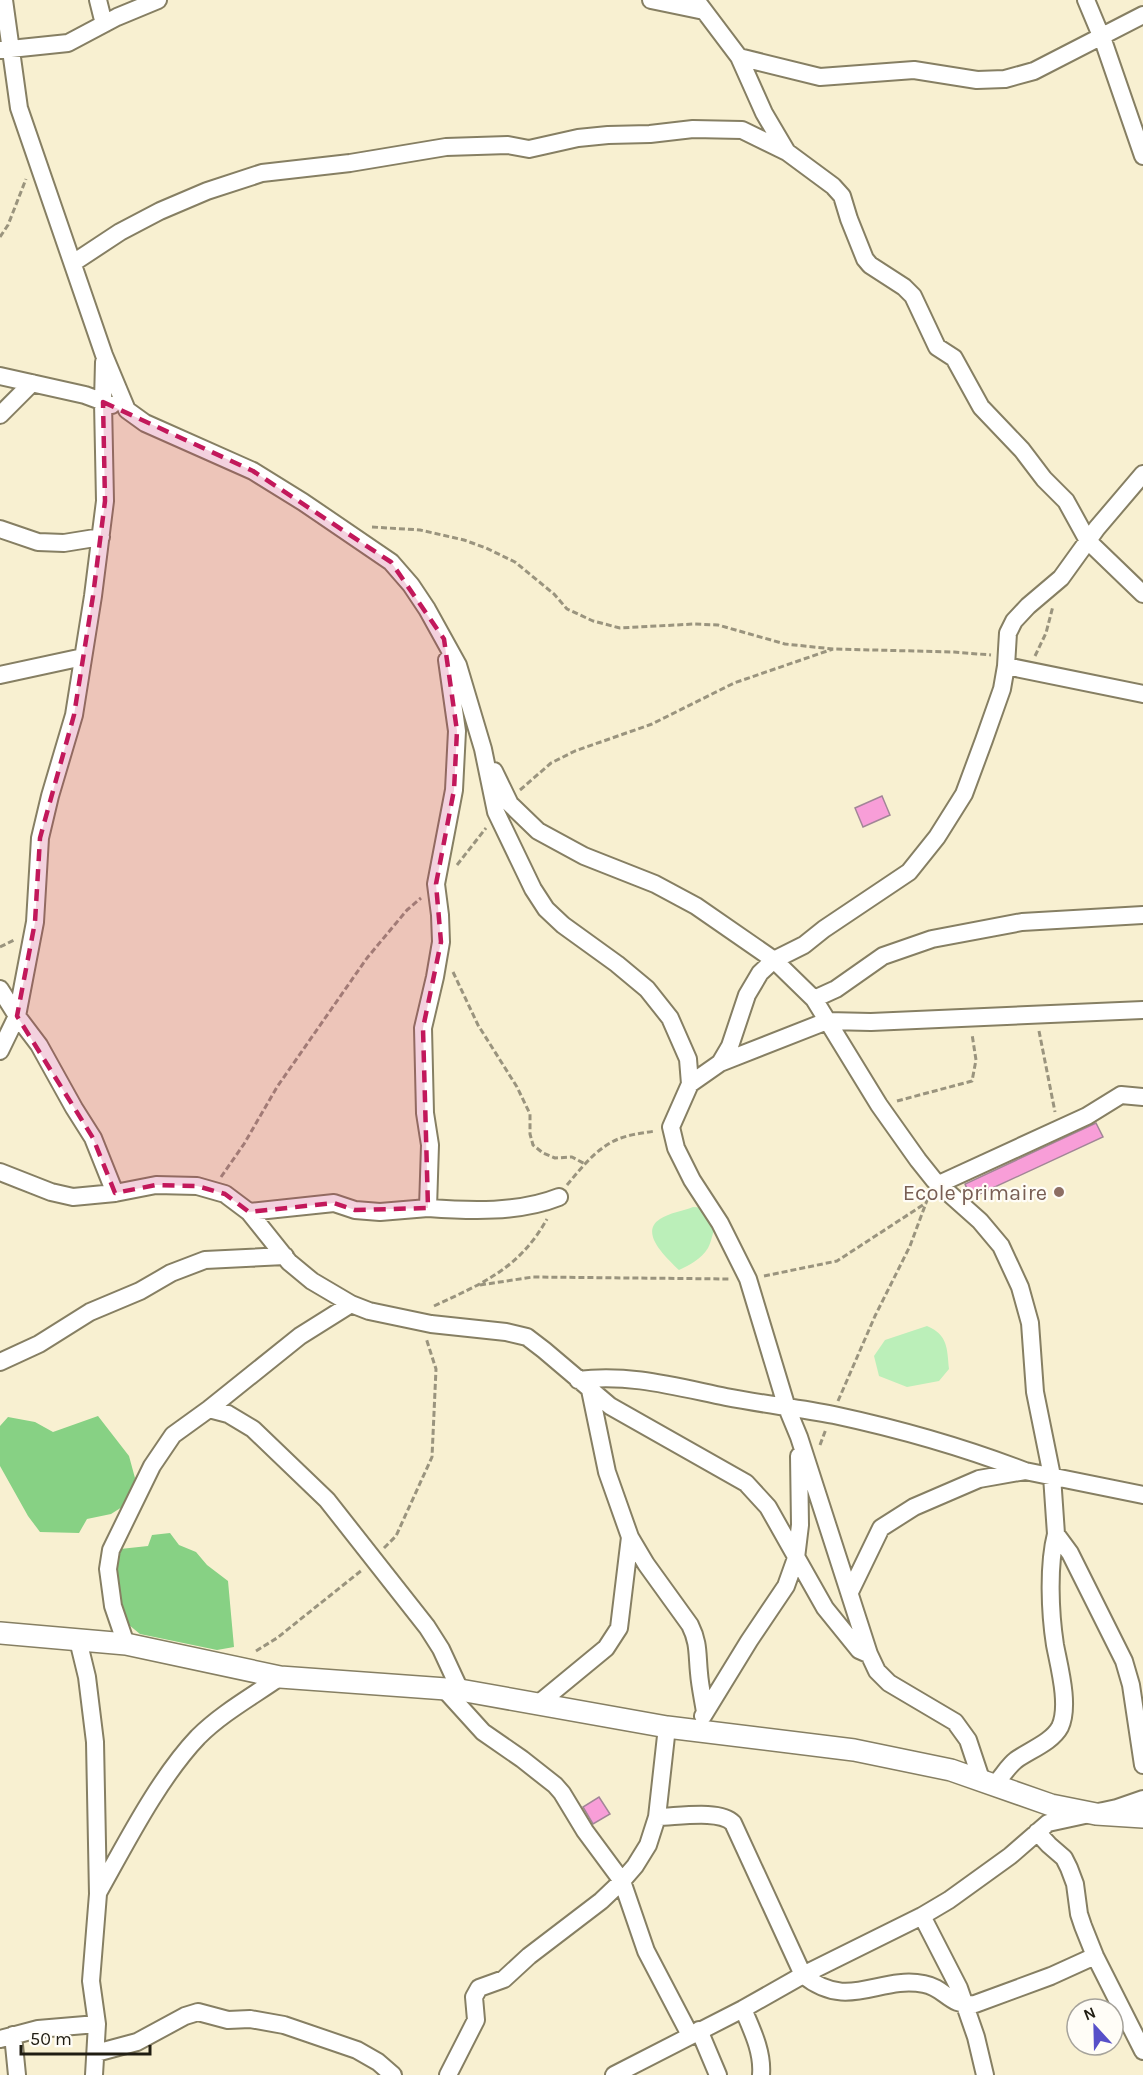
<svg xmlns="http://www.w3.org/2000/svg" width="1143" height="2075" viewBox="0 0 1143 2075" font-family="Karla,sans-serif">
<rect width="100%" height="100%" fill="#f8f0d1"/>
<path fill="#bbefb9" d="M693,1207L708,1208L717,1224C712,1232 712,1241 708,1248C701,1259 690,1265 679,1270C668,1259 638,1233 660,1219C669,1213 683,1211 693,1207Z
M927,1326C948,1335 947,1348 949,1369L939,1381L907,1387L879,1376L874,1356L885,1340Z"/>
<path fill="#87d184" d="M98,1416L129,1456L135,1478L130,1502L111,1514L87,1519L79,1533L40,1532L28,1516L0,1466V1426L8,1417L35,1422L53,1432Z
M170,1533L179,1545L196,1552L207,1565L228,1581L234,1647L217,1650L140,1634L129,1625L116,1598L111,1550L148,1546L152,1535Z"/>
<path fill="#f89ed8" stroke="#a28697" stroke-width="1.5" d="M882,796L890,815L863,827L855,808Z
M1096,1123L1103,1137L971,1198L965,1184Z
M599,1797L610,1814L593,1824L583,1807Z"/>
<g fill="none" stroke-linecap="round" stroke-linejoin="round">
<defs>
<path id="minor" d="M4,0L19,108L104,355L127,410L145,423L253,471L303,502L391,562L411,585L427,609L458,665L483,749L496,812L533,889L546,909L563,925L617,964L647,989L670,1018L688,1059L690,1084L671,1127L676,1148L692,1180L720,1223L748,1279L787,1408L799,1437L869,1654L877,1671L889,1683L955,1722L968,1740L981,1779
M98,0L104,24
M651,0L704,11
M696,0L739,57L764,113L787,152L833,186L842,196L849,219L865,259L870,265L904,287L913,296L937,347L954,358L981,407L1022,450L1044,479L1066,501L1088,541L1143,594
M1086,0L1104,43L1143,156
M1,50L68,43L117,17L158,0
M739,57L820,77L914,70L977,80L1005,79L1034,71L1143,15
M73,263L120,232L160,211L207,191L262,173L350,163L446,147L508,145L529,149L578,138L608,135L650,134L693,129L742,130L787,152
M0,376L85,395L112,405
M0,415L32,383
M0,529L38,542L64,543L101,537
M447,660L457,731L454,790L436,884L440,915L441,942L435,977L423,1028L425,1113L430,1145L428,1208C470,1211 519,1213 559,1197
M1006,666L1143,694
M0,675L83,657
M494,771L510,804L538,831L584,856L655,884L696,906L774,960L814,999L879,1105L918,1160L934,1180L980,1221L1001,1246L1020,1287L1030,1323L1035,1392L1052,1476L1056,1534L1070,1553L1124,1661L1131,1685L1143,1765
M0,989L17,1016L39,1045L74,1108L93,1138L115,1193
M814,999L836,989L883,956L932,939L1022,922L1143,915
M0,1051L17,1016L35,922L40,838L50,796L74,715L93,596L105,501L103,402L104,362
M720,1063L827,1021L871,1022L1143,1010
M690,1084L720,1063L730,1046L747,995L760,973L774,960L804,945L824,929L909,872L937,837L964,794L984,740L1002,689L1006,666L1008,633L1014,621L1028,606L1061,578L1097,528L1143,474
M0,1172L51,1192L73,1197L115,1193L156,1185L197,1186L225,1194L249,1212L289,1262L312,1281L351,1304L369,1311L431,1324L506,1332L527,1337L544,1350L610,1406L746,1483L768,1507L825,1608L859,1650L868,1654
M939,1184L1087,1116L1121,1095L1143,1097
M249,1212L334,1203L355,1210L380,1212L428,1208
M0,1362L39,1344L90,1312L140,1291L171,1273L205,1260L285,1256
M578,1380C628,1373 677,1387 726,1397C762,1404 798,1408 834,1415C899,1429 963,1447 1025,1471
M590,1390L607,1472L630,1537L646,1564L690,1625C699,1643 697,1654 699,1673C700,1686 703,1699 705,1712
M209,1409L228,1414L253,1429L327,1500L427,1627L441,1649L460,1690
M850,1592L881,1528L914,1507L979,1479L1025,1471L1143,1495
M78,1640L87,1677L95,1742L98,1894L91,1981L97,2024L94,2075
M126,1644L113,1606L108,1569L111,1550L152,1466L173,1435L209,1409L300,1336L351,1304
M444,1689L483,1732L522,1759L555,1785L562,1793L585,1831L622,1881L646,1951L690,2035
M538,1704L606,1648L619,1628L630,1537
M703,1716L749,1641L786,1586L796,1558L800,1525L799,1456
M995,1784C1002,1777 1008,1766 1016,1760C1030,1750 1052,1742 1060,1727C1070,1706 1059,1666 1055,1645C1050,1613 1048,1565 1056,1534
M657,1817C676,1817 720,1809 733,1823L803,1975C849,2012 879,1975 924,1984C946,1988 949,2007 975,2004L1051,1976L1095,1956
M1037,1832L1049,1845L1064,1858L1069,1868L1075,1884L1079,1914L1083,1926L1095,1956L1143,2051
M98,1893C126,1843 159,1778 198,1737C222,1713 253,1696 280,1677
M922,1916L959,1988L976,2037L985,2075
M743,2009C752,2030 763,2052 761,2075
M699,2030L718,2075
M13,2035L17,2075
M0,2039L38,2029L97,2024
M96,2053L137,2042L185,2016L198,2012L228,2020L250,2019L284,2025L357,2050L378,2062L393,2075
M448,2075L476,2020L474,1997L479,1988L504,1979L529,1956L601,1901L622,1881L635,1866L648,1845L657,1817L667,1727
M614,2075L743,2009L803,1975L922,1916L949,1900L1010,1856L1048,1823L1117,1808L1143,1799"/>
<path id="tertiary" d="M0,1633L126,1644L280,1677L460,1690L667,1727L854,1750L951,1770L1051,1805L1096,1814L1143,1817"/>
</defs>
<use href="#minor" stroke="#867f63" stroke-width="20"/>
<use href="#tertiary" stroke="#867f63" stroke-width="24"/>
<path stroke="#9a947e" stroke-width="3" stroke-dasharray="6 3" stroke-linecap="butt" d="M0,237L8,225L26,179
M372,527L420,530L464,540L486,548L515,562L554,594L567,609L593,621L620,628L694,624L718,625L785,644L833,649L954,652L991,655
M1035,656L1046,633L1053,606
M520,790L551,763L575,751L652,724L734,683L833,649
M457,865L486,828
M0,947L16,939
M453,972L478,1025L517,1087L530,1114V1134L533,1145L543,1153L555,1158L572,1157L585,1164
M1039,1031L1055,1112
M897,1101L972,1081L976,1060L972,1034
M221,1177L244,1144L277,1087L367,958L407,910L421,898
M567,1185C582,1167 598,1146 621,1138C632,1134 644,1133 655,1131
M764,1276L837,1261L926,1203
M480,1285L533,1277L730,1279
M434,1306C483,1283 519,1269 547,1219
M838,1401L875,1316L910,1246L929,1195
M820,1445L826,1429
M384,1548L396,1536L432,1457L436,1369L426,1338
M256,1651L277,1638L362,1570"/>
<use href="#minor" stroke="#fff" stroke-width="16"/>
<use href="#tertiary" stroke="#fff" stroke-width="21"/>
</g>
<path fill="#c2185b" fill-opacity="0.2" stroke="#c2185b" stroke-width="4.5" stroke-dasharray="12 8" stroke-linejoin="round" d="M103,402L253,471L391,562L444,639L457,731L454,790L436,884L441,942L423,1028L428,1208L355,1210L334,1203L249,1212L225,1194L197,1186L156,1185L115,1193L93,1138L17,1016L35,922L40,838L74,715L93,596L105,501Z"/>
<circle fill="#8d6e63" stroke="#fffdf7" stroke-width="2" cx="1059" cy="1192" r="6"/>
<g text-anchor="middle" stroke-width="4.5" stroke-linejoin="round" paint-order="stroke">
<g font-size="22" fill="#785e54" stroke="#fffdf7" text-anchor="end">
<text x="1047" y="1200">Ecole primaire</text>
</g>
</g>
<g transform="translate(1095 2027) rotate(338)"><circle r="28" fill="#fffdf7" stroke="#a6a39b" stroke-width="1.5"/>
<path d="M0-4.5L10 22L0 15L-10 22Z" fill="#5750c8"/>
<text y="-9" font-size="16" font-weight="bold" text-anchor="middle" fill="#201d12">N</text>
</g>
<path d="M21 2045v9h129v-9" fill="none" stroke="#201d12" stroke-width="3"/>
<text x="30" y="2045" font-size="18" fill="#201d12" stroke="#fffdf7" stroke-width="4.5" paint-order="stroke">50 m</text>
</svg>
